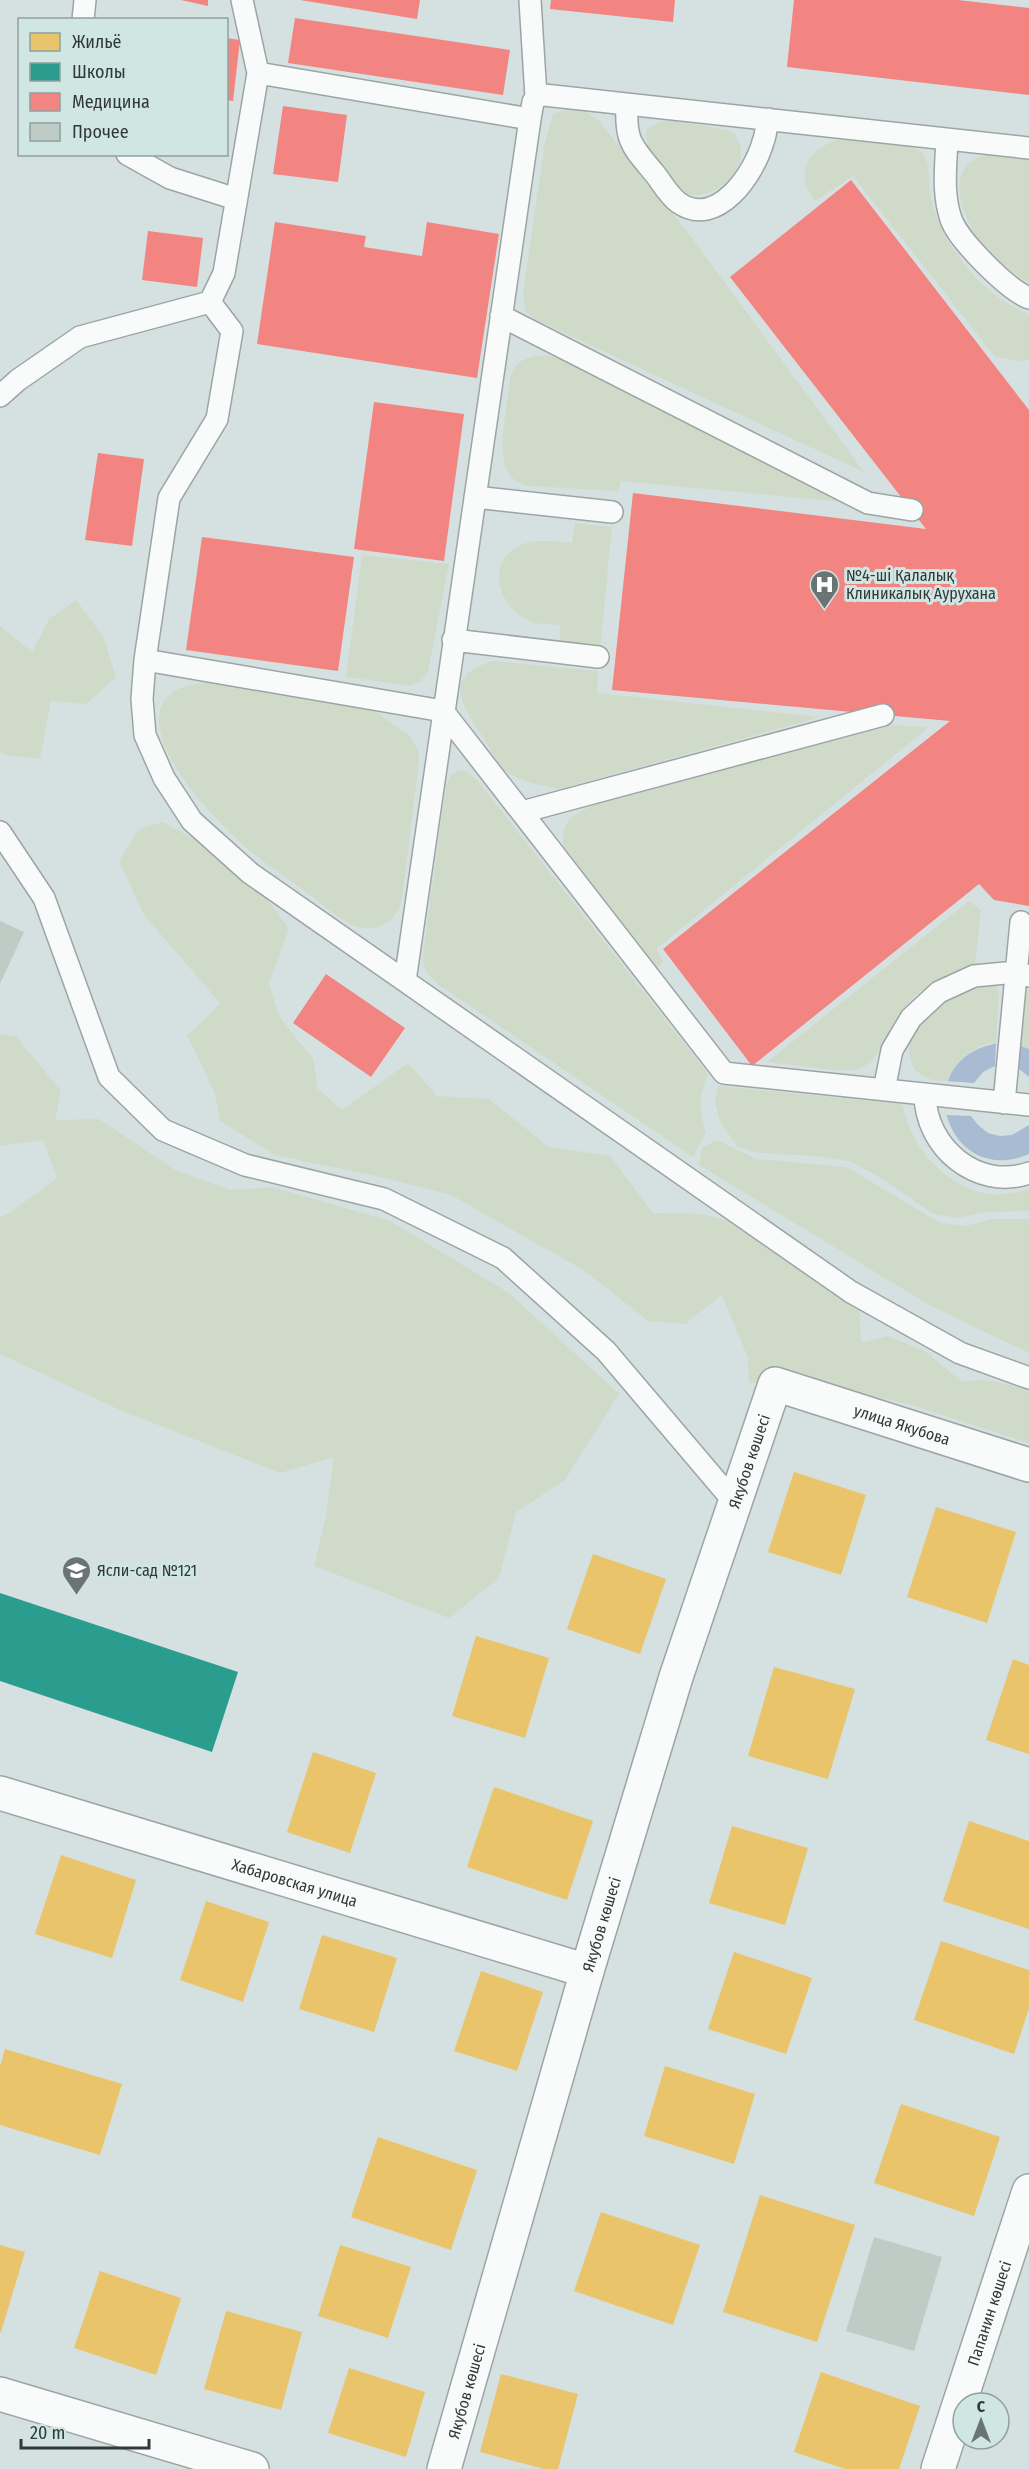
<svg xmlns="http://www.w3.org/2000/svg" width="1029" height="2469" viewBox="0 0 1029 2469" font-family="'Fira Sans Condensed',sans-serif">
<rect width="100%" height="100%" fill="#d5e1e0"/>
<path fill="#d0dac9" d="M567,109L584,110L600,122L692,238L864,472L534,319L526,312L523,294L545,142L553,114Z
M667,120L728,130L736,135C738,140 741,146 741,152C742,175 709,203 686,193C676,189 668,175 661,166C652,154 644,145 647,129L657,123Z
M838,140C857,141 911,140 923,154C931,163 928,183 930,194C941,244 981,296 1029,314V360L1020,361L995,357L853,176L815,201C794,174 807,149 838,140Z
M995,154L1029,158V283C1012,272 994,261 982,244C960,214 940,159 995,154Z
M535,356H550L564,360L843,502L621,481L618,491L527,486C519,483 513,480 508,473C496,454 508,401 510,378C514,364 520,360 535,356Z
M575,523L612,527L600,649L560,644V625C552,624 541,625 533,622C499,611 483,562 521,545C536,538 557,542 572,543Z
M362,555L449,564L428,671L421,681L411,686L346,677Z
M76,600L103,636L116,677L86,704L51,701L40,759L5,755L0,751V626L32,652L49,619Z
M493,661L598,671L597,693L821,717L559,789C541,785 520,783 506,771C497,764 491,749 485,740C464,709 439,676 493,661Z
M207,682L371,709L411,737L418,750L419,761L402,898C398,921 378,933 355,926C340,921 319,901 306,892C289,879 271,868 254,854C224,830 128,736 169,695C178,686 194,685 207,682Z
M890,725L929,727L656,949L663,961L657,969L565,853C558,824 569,815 595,805Z
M459,770L467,772L478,781L708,1074C699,1097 698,1108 706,1132L693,1157L439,985C423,971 422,967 424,946L446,786L451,775Z
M163,822L202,844L266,898L289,929L269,983L279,1016L313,1059L318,1089L342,1110L408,1063L437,1096L489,1099L549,1147L610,1156L653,1213L701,1214L732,1222L860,1312L861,1343L887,1336L925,1351L961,1381L986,1380L1029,1389V1443L911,1405L819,1383H749L748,1358L722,1295L685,1324L648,1321L585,1271L449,1194L381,1177L275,1155L220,1121L214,1091L187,1035L202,1022L220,1003L144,915L119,861L139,829Z
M969,901L981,910L975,965L921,991L910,1000L880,1050L870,1063L856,1070H834L767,1062Z
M990,985L996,986L999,991L996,1043C974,1044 955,1061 947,1081C940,1081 932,1081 925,1077C907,1069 905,1043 915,1028C920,1021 931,1011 938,1006C953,994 973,989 990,985Z
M1029,989V1049L1020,1046C1021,1032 1021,999 1029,989Z
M0,1034L16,1036L61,1091L55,1120L99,1119L175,1170L231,1190L272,1187L390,1221L509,1293L619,1394L565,1480L516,1512L499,1578L449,1618L314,1566L326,1516L334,1457L280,1473L120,1410L0,1354V1217L8,1214L57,1178L43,1140L0,1146Z
M718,1086L902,1104C905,1113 907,1122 911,1131C922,1158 953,1187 983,1193C998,1196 1014,1194 1029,1189V1211L985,1212L958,1218L933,1214L880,1177L849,1161L816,1156L758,1153L738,1147L720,1122L715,1102Z
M717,1140L757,1159L846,1167L940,1223L966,1226L992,1219H1029V1353L931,1306L699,1165L702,1148Z"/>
<path fill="#a8bbd3" d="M1010,1042L1029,1049V1154C942,1192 902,1047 1010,1042Z"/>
<path fill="#d5e1e0" d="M1010,1042L1020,1046L1019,1069L1029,1077V1125L1012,1135L1000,1136L988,1133L978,1125L971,1116L946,1115L943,1096L947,1081L974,1083L983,1072L995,1066L996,1043Z"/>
<path fill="#e9c46a" d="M794,1472L866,1495L841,1575L768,1552Z
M936,1507L1016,1532L987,1623L907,1597Z
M593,1554L666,1579L640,1654L567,1629Z
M476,1636L549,1658L525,1738L452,1716Z
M1013,1659L1029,1665V1754L986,1740Z
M774,1667L855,1689L828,1779L748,1756Z
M313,1752L376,1773L350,1853L287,1832Z
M494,1787L593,1821L567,1900L467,1867Z
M969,1821L1029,1841V1929L943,1901Z
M732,1826L808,1848L785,1925L709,1903Z
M61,1855L136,1880L112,1958L35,1934Z
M206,1901L269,1922L243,2002L180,1980Z
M322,1935L397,1958L374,2032L299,2009Z
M941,1941L1029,1970V2008L1014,2054L914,2020Z
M734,1952L812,1978L786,2054L708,2029Z
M481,1971L543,1992L517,2071L454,2051Z
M5,2049L122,2084L100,2155L0,2125V2066Z
M665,2066L755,2094L734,2164L644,2136Z
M901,2104L1000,2137L974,2216L874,2183Z
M378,2137L477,2170L451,2250L351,2217Z
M760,2195L855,2225L817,2342L723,2312Z
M601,2212L700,2245L673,2325L574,2291Z
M0,2245L25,2252L1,2332H0Z
M340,2245L411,2267L388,2338L318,2316Z
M100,2271L181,2298L156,2375L74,2348Z
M226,2311L302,2332L281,2410L204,2389Z
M349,2368L425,2392L406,2457L328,2433Z
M821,2372L920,2406L899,2469H845L794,2452Z
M501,2374L578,2394L558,2469H544L480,2452Z"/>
<path fill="#2a9d8f" d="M0,1593L238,1672L212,1752L0,1681Z"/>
<path fill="#f28482" d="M181,0H208V6Z
M300,0H420L417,19Z
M551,0H675L673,22L550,9Z
M794,0H958L1029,8V95L787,67Z
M295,18L510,50L503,95L288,63Z
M226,38L240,40L233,101L226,100Z
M283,106L347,115L338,182L273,174Z
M851,180L1029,410V906L994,900L979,884L752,1066L663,949L950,721L612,690L633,493L926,529L730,277Z
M275,222L366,236L364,247L422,256L427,222L499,234L477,378L257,344Z
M148,231L203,238L197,287L142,280Z
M374,402L464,414L444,561L354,549Z
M98,453L144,459L132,546L85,540Z
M202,537L354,557L338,671L186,650Z
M326,974L405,1028L371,1077L293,1023Z"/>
<path fill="#bfcbc5" d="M0,921L24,932L0,984Z
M874,2237L942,2257L914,2351L846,2331Z"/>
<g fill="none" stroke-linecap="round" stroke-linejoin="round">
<defs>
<path id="lane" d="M530,0L536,97
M83,20L85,0
M258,73L530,119
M627,104C625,142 632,146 655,174C662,183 669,196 679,203C717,229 754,174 763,142C766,135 766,127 768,119
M947,139C946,165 942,193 951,219C958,240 1008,290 1029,298
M1029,148L544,95L536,97L533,102L530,119L405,981L851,1292L960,1353L1029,1378
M127,154L170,178L236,199
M210,302L232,331L217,419L169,498L145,660L142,699L145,735L164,778L192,821L250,873L405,981
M501,316L868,503L912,510
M0,396L18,380L80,337L210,302L224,273L258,73L242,0
M475,497L612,512
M453,640L598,657
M145,660L443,711L724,1073L1029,1105
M522,812L883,715
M0,832L44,898L109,1077L163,1130L245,1165L384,1199L503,1258L606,1351L735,1503
M884,1090L892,1050L911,1018L939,992L974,976L1016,972L1029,976
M925,1094C925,1147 977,1191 1029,1173
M1004,1103L1021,922"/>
<g id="street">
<path id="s1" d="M0,1793L587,1971"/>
<path d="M0,2394L252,2469"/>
<path id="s2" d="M444,2469L587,1971L676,1677L775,1384L1029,1465"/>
</g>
<g id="secondary">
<path id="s3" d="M938,2469L1029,2191"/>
</g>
</defs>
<use href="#lane" stroke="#9ca5a4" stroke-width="24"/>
<use href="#street" stroke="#9ca5a4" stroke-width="36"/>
<use href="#secondary" stroke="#9ca5a4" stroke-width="36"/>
<use href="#lane" stroke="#f9fafa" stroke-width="21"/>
<use href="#street" stroke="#f9fafa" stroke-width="33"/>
<use href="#secondary" stroke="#f9fafa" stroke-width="33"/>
</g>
<defs>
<symbol id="hospital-pin" viewBox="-11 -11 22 30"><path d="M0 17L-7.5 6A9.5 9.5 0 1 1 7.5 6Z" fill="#6a7473" stroke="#d0e6e3"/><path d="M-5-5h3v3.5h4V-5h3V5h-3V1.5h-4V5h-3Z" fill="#fff"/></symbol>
<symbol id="school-pin" viewBox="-11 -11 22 30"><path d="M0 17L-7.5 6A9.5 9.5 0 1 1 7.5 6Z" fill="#6a7473" stroke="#d0e6e3"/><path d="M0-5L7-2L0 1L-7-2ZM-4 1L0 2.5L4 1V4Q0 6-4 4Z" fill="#fff"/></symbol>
</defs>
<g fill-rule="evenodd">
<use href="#hospital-pin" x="808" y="568" width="33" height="45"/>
<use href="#school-pin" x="60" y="1554" width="33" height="45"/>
</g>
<g text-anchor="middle" stroke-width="6" stroke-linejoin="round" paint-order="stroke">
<g font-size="16" fill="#313938" stroke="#d0e6e3" text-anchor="start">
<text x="846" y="581">№4-ші Қалалық<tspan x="846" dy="18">Клиникалық Аурухана</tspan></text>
<text x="97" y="1576">Ясли-сад №121</text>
</g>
<g font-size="16" fill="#313938" stroke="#d0e6e3">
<text dy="6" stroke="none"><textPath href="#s2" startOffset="1268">улица Якубова</textPath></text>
<text dy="6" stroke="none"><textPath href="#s2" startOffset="1053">Якубов көшесі</textPath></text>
<text dy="6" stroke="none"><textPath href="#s1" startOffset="308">Хабаровская улица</textPath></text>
<text dy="6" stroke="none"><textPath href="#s2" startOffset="567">Якубов көшесі</textPath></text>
<text dy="6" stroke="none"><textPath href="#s3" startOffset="164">Папанин көшесі</textPath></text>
<text dy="6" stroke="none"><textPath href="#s2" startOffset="81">Якубов көшесі</textPath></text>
</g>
</g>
<rect x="18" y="18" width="210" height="138" fill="#d0e6e3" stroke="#90a19f" stroke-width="1.5"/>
<rect x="30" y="33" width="30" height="18" fill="#e9c46a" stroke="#90a19f" stroke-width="1.5"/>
<text x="72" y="48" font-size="18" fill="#313938">Жильё</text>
<rect x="30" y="63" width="30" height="18" fill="#2a9d8f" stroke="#90a19f" stroke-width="1.5"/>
<text x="72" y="78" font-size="18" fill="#313938">Школы</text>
<rect x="30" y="93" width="30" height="18" fill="#f28482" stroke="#90a19f" stroke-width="1.5"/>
<text x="72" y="108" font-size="18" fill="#313938">Медицина</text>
<rect x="30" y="123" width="30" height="18" fill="#bfcbc5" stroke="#90a19f" stroke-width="1.5"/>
<text x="72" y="138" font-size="18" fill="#313938">Прочее</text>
<g transform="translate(981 2421)"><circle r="28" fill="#d0e6e3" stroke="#90a19f" stroke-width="1.5"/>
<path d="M0-4.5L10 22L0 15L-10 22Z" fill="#6a7473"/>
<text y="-9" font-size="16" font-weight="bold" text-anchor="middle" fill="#313938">С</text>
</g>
<path d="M21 2439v9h128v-9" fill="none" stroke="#313938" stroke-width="3"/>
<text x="30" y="2439" font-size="18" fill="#313938" stroke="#d0e6e3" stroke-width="4.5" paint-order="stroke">20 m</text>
</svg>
